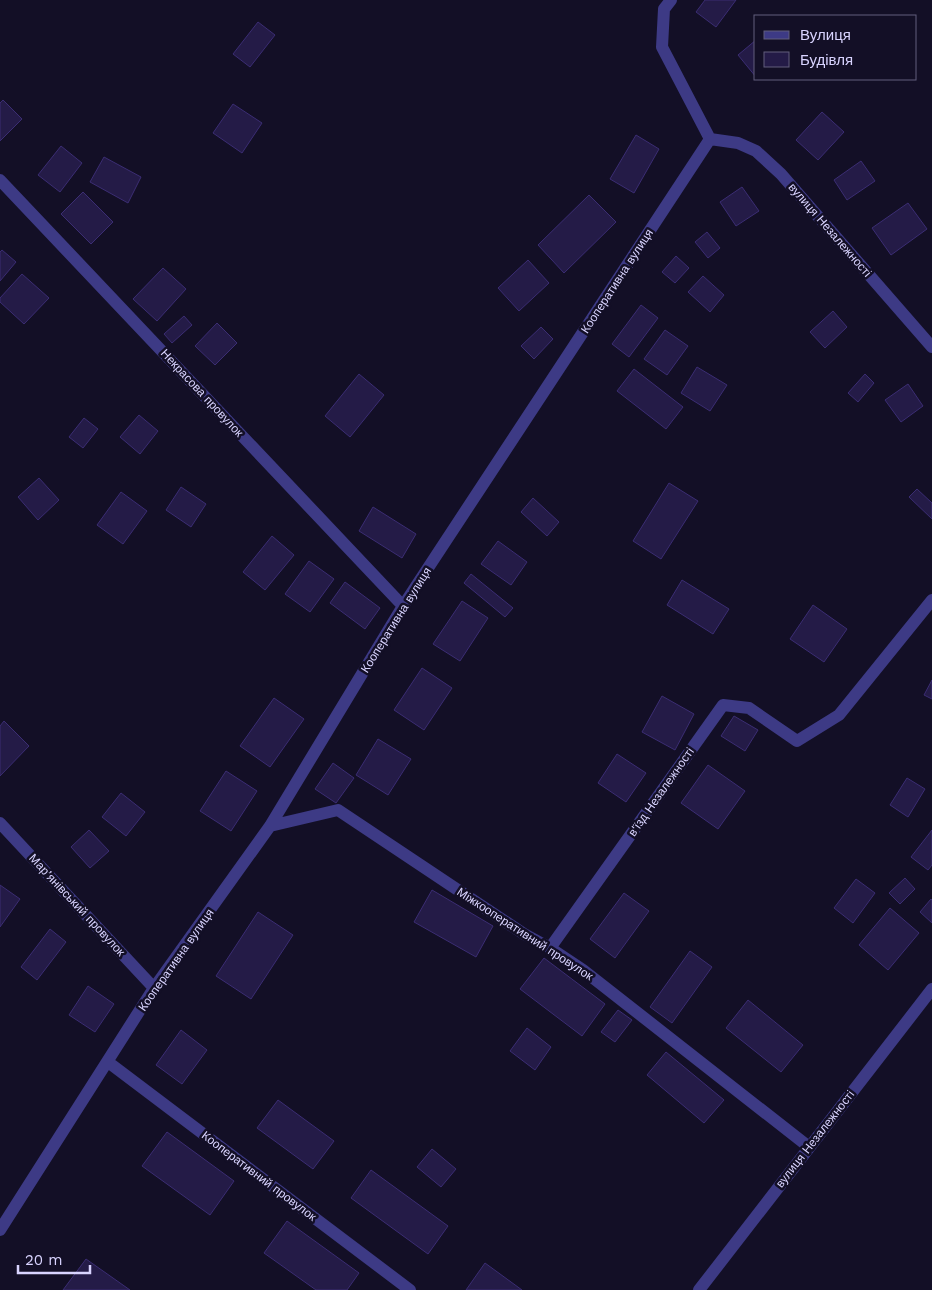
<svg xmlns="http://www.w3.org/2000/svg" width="932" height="1290" viewBox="0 0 932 1290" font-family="'Work Sans',sans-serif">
<rect width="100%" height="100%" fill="#130f26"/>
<path fill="#241b47" stroke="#3b2d73" d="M705,0H736L716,27L696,12Z
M258,22L275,35L250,67L233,54Z
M756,40V77L738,55Z
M3,100L22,119L0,141V103Z
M233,104L262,123L242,153L213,133Z
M822,112L844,132L818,160L796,140Z
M636,135L659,149L634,193L610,179Z
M61,146L82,163L60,192L38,175Z
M104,157L141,177L128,203L90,182Z
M861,161L875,181L847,200L834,180Z
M742,187L759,211L736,226L720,202Z
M83,192L113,222L91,244L61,214Z
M589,195L616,222L564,273L538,245Z
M908,203L927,229L891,255L872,228Z
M707,232L720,248L708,258L695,242Z
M2,250L16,262L0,281V252Z
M676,256L689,268L675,283L662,272Z
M528,260L549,283L519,311L498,288Z
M163,268L186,289L157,321L133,299Z
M22,274L49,298L24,324L0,302V298Z
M703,276L724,295L710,312L688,292Z
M641,305L658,318L629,357L612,344Z
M833,311L847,327L825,348L810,332Z
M184,316L192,325L172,343L164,334Z
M217,323L237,343L215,365L195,346Z
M541,327L553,339L534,359L521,346Z
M665,330L688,346L667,375L644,359Z
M697,367L727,385L710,411L681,393Z
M634,369L683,407L666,429L617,391Z
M359,374L384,395L350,437L325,416Z
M865,374L874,383L858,402L848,393Z
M908,384L923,406L901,422L885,400Z
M139,415L158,431L140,454L120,437Z
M84,418L98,429L83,448L69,437Z
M39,478L59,500L38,520L18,497Z
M669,483L698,501L661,559L633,541Z
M181,487L206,504L191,527L166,510Z
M917,489L932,503V519L909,497Z
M121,492L147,511L123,544L97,525Z
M533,498L559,522L547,536L521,512Z
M373,507L416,534L402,558L359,531Z
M272,536L294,555L265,590L243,572Z
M498,541L527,562L511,585L481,564Z
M309,561L334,579L310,612L285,594Z
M471,574L513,608L505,617L464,583Z
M682,580L729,609L713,634L667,605Z
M345,582L380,608L365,629L330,603Z
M462,601L488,618L460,661L433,644Z
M813,605L847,629L824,662L790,639Z
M422,668L452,688L424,730L394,710Z
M932,680V699L924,695Z
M662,696L694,714L675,750L642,732Z
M274,698L304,719L270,767L240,746Z
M734,716L758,730L745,751L721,736Z
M4,721L29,746L0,776V726Z
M378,739L411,759L388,795L356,775Z
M617,754L646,773L626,802L598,783Z
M333,763L354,778L336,803L315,789Z
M708,765L745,791L718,829L681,803Z
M226,771L257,791L231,831L200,811Z
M907,778L925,789L908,817L890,805Z
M121,793L145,812L126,836L102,817Z
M89,830L109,851L90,868L71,847Z
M932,830V865L928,870L911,857Z
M905,878L915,889L900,904L889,893Z
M856,879L875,893L853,923L834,908Z
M0,885L20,899L0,927Z
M432,890L493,926L476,957L414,922Z
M624,893L649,911L615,958L590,939Z
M931,899L932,900V923L920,912Z
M890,908L919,933L888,970L859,945Z
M258,912L293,935L251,999L216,976Z
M50,929L66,942L37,980L21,967Z
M690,951L712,967L672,1023L650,1007Z
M544,958L605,1004L582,1036L520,989Z
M88,986L114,1004L95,1032L69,1015Z
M748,1000L803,1045L781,1072L726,1028Z
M618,1010L632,1020L615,1042L601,1032Z
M527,1028L551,1047L535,1070L510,1051Z
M181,1030L207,1050L182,1084L156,1065Z
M666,1052L724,1100L704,1123L647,1075Z
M278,1100L334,1141L313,1169L257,1128Z
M167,1132L234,1181L210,1215L142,1166Z
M432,1149L456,1169L441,1187L417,1167Z
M371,1170L448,1226L428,1254L351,1198Z
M287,1221L359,1273L347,1290H316L264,1253Z
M86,1259L130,1290H63Z
M485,1263L522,1290H466Z"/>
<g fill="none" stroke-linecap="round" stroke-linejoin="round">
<path stroke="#3d3a85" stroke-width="12" d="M671,0L664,9L662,47L710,139
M710,139L738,143L756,151L781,174L932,347
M0,180L403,606
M0,823L154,988
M270,826L338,810L524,934L550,948L583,970L809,1147
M550,948L723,705L749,708L797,741L839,715L932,600
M108,1062L410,1290
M0,1230L154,988L270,826L403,606L710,139
M699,1290L932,989"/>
</g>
<g text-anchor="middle" stroke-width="5" stroke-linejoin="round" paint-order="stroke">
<g font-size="12" fill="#d9d4ff" stroke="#130f26">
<text transform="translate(830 230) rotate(49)" y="4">вулиця Незалежності</text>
<text transform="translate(617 281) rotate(-57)" y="4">Кооперативна вулиця</text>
<text transform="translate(202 393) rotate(47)" y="4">Некрасова провулок</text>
<text transform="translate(396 620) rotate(-58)" y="4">Кооперативна вулиця</text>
<text transform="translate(661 792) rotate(-55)" y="4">в'їзд Незалежності</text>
<text transform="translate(77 905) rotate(47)" y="4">Мар’янівський провулок</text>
<text transform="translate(525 934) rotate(33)" y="4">Міжкооперативний провулок</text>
<text transform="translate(176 960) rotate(-55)" y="4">Кооперативна вулиця</text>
<text transform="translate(815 1139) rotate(-52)" y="4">вулиця Незалежності</text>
<text transform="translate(259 1176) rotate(37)" y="4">Кооперативний провулок</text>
</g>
</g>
<rect x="754" y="15" width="162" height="65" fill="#130f26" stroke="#625e7d"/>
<rect x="764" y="31" width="25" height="8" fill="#3d3a85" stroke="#625e7d"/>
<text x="800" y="40" font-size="15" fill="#d9d4ff">Вулиця</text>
<rect x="764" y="52" width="25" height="15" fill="#241b47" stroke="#625e7d"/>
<text x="800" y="65" font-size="15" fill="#d9d4ff">Будівля</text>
<path d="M18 1265v8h72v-8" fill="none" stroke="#d9d4ff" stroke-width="2.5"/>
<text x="25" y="1265" font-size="15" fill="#d9d4ff" stroke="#130f26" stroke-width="4" paint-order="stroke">20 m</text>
</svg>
